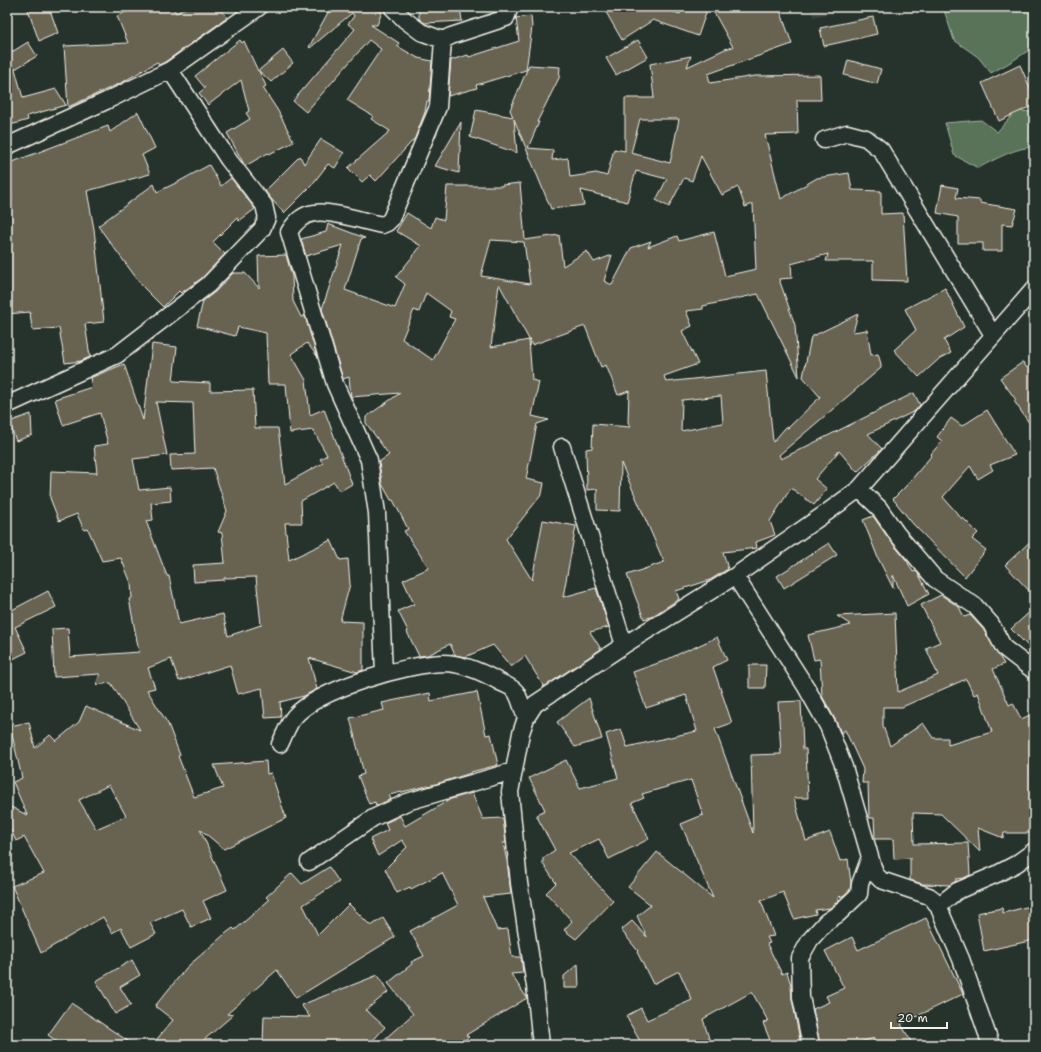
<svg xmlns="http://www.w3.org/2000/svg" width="1041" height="1052" viewBox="0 0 1041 1052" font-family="'Shantell Sans',sans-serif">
<rect width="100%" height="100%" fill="#26332d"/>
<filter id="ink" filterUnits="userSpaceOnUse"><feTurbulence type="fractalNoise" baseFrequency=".025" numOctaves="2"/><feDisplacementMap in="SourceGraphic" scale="8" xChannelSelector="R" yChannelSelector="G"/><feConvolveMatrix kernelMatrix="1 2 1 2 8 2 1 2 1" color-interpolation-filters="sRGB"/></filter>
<g filter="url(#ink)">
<path fill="#3a4238" d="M811,7H859L813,17Z"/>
<path fill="#597359" stroke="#a6b2a0" d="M943,7H1028L1034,14V36L1031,49L1009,63L991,73L978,57L954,40Z
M1016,111L1034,112V147C1016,147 994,160 978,168L954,155L945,123L981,120L997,132Z"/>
<path fill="#686451" stroke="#f4f1e8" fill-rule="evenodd" d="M27,7H49L58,33L39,41Z
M137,7H173L176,13L187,7H220L227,18L165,62L159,65L157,62L123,82L68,107L64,46L128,43L117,16Z
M331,7H369L382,12L377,25H371L399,43L397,46L418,58L432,61L429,101H427L425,112L415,138L376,181L370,175L362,182L348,168L390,131L371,119L373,116L347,100L381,49L369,40L306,112L293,101L355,29L348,24L354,16L352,13L310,48L309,47Z
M419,7H460L462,21L425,23L419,19Z
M603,7H672L668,10L680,14L682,7H708L698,36L653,20L622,40Z
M711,7H779L792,44L708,74L710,83L755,76L820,75L821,100H797L798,134L765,135L781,199L817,178L849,173L852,190L881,191V214L903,213L907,281L873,280V261H826L828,254L791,264L792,278L779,279L795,325L799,377L758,294L703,306V309L686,311L692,326L682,331L698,364L664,376L666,382L766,371L773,442L786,427L788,428L820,397L803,377L811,337L858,314L853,332L867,330L871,355L878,354L881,364V368L779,455L781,459L914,393L920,405L915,411L868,434L882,449L857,472L839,451L815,479L827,489L814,505L791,488L770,521L775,535L756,542L757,548L723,552L728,569L710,580L676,591L679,599L651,617L644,619L627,575L664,562L621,463L620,511L597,510V489L587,490L586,449L592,448L593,424L630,427L628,422L629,391L618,395L606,365L601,367L585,326L532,345L499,284L491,347L529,340L532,380L539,382L532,416L549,420L537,424L526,479L544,483L542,494L506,539L532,580L543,520L576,526L563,597L596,588L609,627L590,632L601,649L544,687L525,656L511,667L493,645L465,657L455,655L450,644L428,655L419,656L407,632L408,631L398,611L414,604L403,580L429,568L404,531L408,529L393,500H391L382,484L379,462L389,455L366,423V417L400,393L351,397L349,377L343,379L322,309L343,245L306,256L301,239L326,232L328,224L365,238L361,239L345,290L395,308L405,284L396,277L421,246L396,231L407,213L431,228L435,217L444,220L447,186H502V185L520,183L525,240L559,235L563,266L587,251L594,262L612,255L604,281L612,285L631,248L651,241L648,247L677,236L679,241L714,232L725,276L756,269L753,204L745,207L738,187L722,195L701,156L692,181L684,178L669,207L656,200L667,179L636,171L627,202L581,190L584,205L551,209L514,119L517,153L470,137L476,110L513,117L510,110L529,65L560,67L559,78L537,122H539L528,148L553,150L552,160L568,158L570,177L596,173L607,176L614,149L625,151V98H654L650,64L691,56L687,67L725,49L733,47ZM640,119H679L670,163L631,153ZM491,240L524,242L530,284L481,276ZM426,293L451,311L449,317L455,319L433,360L402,339L414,310L419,312ZM721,396L723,423L681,431L682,400Z
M531,16L532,27L526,70L476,85L477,88L448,96L451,60L468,55L469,57L519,41L516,18Z
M873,17L877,34L824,46L820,28Z
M240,40L242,43L244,41L258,71L283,50L293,63L271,82L259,71L266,86L263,88L278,111L294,142L269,154L268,153L245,166L227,133L250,119L246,113L249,111L241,80L208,105L199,93L205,88L195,76Z
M638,40L648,57L616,75L606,58Z
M28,42L37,56L15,69L23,98L56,89L66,105L27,116L28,120L7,126V55Z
M848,60L881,69L877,84L844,75Z
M1020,65L1034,97V105L999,121L982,83Z
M138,112L155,148L142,155L150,174L87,191L94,229L104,322L85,324L90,357L81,361L65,363L59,328L32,330L30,312L7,314V199L12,197L7,164L108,126L110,132Z
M461,122L459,173L435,166Z
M321,139L344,153L335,168L328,164L311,186L284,213L273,201L265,191L300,156L304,164Z
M209,165L221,186L231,178L255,209L239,221L237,218L213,242L225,254L202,278L181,293L179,291L163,307L143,287L98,226L154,184L157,192L178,182Z
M942,185L958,188L956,198L980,200V203L1017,209L1012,225L1002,224V251H983V243H958V217L937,213Z
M286,255L292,276L293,301L301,317L305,316L317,356L307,343L291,354L306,380L310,415L324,409L352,484L340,491L334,482L301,501L302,523H285L289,560L331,540L340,560L348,559L350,584L340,621L363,622V670L357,672L309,658L317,689L304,696L280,702L281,717L265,718L262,688L238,694L230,665L179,681L171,659L148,668L155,688L147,690L168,724L180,755L178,756L194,797L223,788L214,765L266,761L267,774L271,773L286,818L224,849L200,829L227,890L203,901L211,918L191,927L182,909L150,923L156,934L131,947L121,928L112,933L103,917L41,953L12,886L44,873L24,837L16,841L7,822V805L27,815L13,782L22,778L10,726L29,722L35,748L50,735L56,741L79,722L86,706L140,730L111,683L96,685L100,674L54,677L52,629L68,628L70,657L139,652L129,599L132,598L131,583L121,558L102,561L88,529L84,530L77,514L59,521L50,498L51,471L97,473L94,446L108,444L100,413L63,425L55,399L92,387L90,378L124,364L143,420L152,344L177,347L173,381L210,383V391L253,390L255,428H278L285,484L323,463L320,459L327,455L313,430L290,433L286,384H268L266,333L238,327L235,336L197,326L203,301L215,292L233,273H245L259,288L258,256ZM156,402L193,403L195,454L170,455L171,470L213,468L227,511L218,532L222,533L225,563L193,565L194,582L224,580V578L256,577L261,625L228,636L223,614L179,624L169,576H167L146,521L153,520L151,503L171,501L170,487L139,490L133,459L167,455ZM109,785L126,816L96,829L79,800Z
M945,288L964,327L944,340L951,353L939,359L919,377L894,350L916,330L905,309Z
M1023,362L1027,368L1034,363V430L1014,401L1016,400L1000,378Z
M987,410L1015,455L990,465L993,470L978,479L970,466L943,497L962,519L963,518L978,533L972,539L986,550L965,577L913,524L893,499L906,486L932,455L931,454L942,441L937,437L951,418L962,426Z
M31,414L32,435L16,441L9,422Z
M873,516L889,539L907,561L913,572L916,571L919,575L929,594L907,606L893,575V588L878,558L863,520Z
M1034,538V596L1005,565Z
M829,543L837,555L784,588L777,576Z
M48,591L56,607L15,627L27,652L7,662V609L8,612Z
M941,595L959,607L964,617L970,615L983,629L1004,664L993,669L1009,705L1013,703L1021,719L1030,715L1034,723V742L1030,744L1032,795H1034V833H1004L1003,838L978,828L980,852L941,814L913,813L914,844L968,843L970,875L964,878L956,879V881L950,885L922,884L910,880V858L894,859L893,839H875L874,818H869L868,783H862L863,769L845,730L841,733L836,721L822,696L820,659L814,660L808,635L851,625L837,616L895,613L898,692L938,675L926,648L940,642L921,605ZM966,679L974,695L978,693L992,732L948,745V738H933L923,723L890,746L883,726V707H902Z
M1034,608V652L1011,629Z
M717,637L727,660L713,667L732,723L715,729L753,833L751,755L781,754L778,702L801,701L803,749H806L808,798H794L806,841L830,832L840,861L848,859L851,883L850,890L843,896L838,897V901L830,908L815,910L816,914L794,919L783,892L761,901L774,936L767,937L770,943L767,944L782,974L787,972L791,985L792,999L801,1045H772L763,1023L768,1021L752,992L703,1019L711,1045H642L626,1016L641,1008L647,1020L692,1000L679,971L653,984L637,952L638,951L621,930L632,921L647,937L637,916L651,905L628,887L657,852L713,898L681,824L703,815L691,780L642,794L644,798L632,803L649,839L609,859L599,839L569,853L613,901L576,939L564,930L572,921L546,893L556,883L543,864V858L555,850L536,815L545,810L529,778L566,760L580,788L618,778L606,734L621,729L627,747L697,731L686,695L646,708L633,672L664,661L689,649V650Z
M749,665H766L765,688H749Z
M477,692L486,735L491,734L498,765L471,772V773L436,784L389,795L391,799L376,806L375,802L369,804L358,776L364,774L350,718L384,710L382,703L396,700L430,693L431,701Z
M589,698L602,739L575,747L557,722Z
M472,793L483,819L503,818L506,843H503L507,861L511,894L483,897L497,930L508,929L512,957H521L523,973L511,974L527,998L466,1035L469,1037L458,1045H378L413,1014L388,983L412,964L411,962L424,956L410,931L458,905L442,873L411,889L410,887L397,893L385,869L407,847L402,840L378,856L370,839L388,830L385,823L400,816L405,826L451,799Z
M329,867L339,882L303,905L318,935L349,904L371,926L383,918L395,937L296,998L277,970L227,1014L233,1015L198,1045H152L173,1020L155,1006L187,967L225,934L233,928L235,930L269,900L266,897L292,873L302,884Z
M1034,905V940L984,951L977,913L1002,908L1003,913Z
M926,918L963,994L901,1024L913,1045H874V1038L851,1045H820L813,1009L829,1002L826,996L844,988L825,951L852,937L858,950Z
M132,960L140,975L120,987L131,1005L115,1014L96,981Z
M578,964L579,988H564V976Z
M378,975L388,992L366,1010L385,1027L369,1045H322V1043L263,1042L264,1016L310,1017L301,1005Z
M71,1003L134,1045H62L48,1035Z"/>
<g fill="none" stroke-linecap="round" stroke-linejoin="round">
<defs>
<path id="minor" d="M392,7L405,20L421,32L443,40
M824,140L847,133L866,138L881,150L993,335
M7,146L106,101L170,70L259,7
M7,405L117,355L208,285L262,229L267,218L264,205L228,159L170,70
M562,447L624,645
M859,489L879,508L897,534L935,579L975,606L991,624L1004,648L1034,671
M735,576L806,687L828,726L844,767L875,874L881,880L929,896L933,899L938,906L961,959L991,1045
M384,673L377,513L369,460L335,384L289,232C295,222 303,214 315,213C330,210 366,222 382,225L387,223L391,219L438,107L443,40L451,36L506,18L510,7
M280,744C284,736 288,724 294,717C318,689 407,664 443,663C462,663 482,672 498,681C503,684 513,687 516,692C520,698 523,711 526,718
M309,862L373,818L407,802L513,771
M938,906L957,891L997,874L1016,864L1034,851
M541,1045L535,986L519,883L510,792L521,733L526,718L535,704L624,645L735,576L826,513L859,489L1034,289
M811,1045L801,997L800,958L810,940L826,922L838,914L859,894L860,884L870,857"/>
</defs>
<use href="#minor" stroke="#f4f1e8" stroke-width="19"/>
<use href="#minor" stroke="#26332d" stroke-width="16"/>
</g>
</g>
<rect width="1041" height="1052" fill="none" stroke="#26332d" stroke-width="24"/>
<rect x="12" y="12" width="1017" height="1028" fill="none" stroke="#f4f1e8" stroke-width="1.5" filter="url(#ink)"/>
<path d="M891 1022v6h56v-6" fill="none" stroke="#f4f1e8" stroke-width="2"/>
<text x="897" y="1022" font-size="12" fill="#f4f1e8" stroke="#26332d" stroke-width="3" paint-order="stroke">20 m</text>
</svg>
